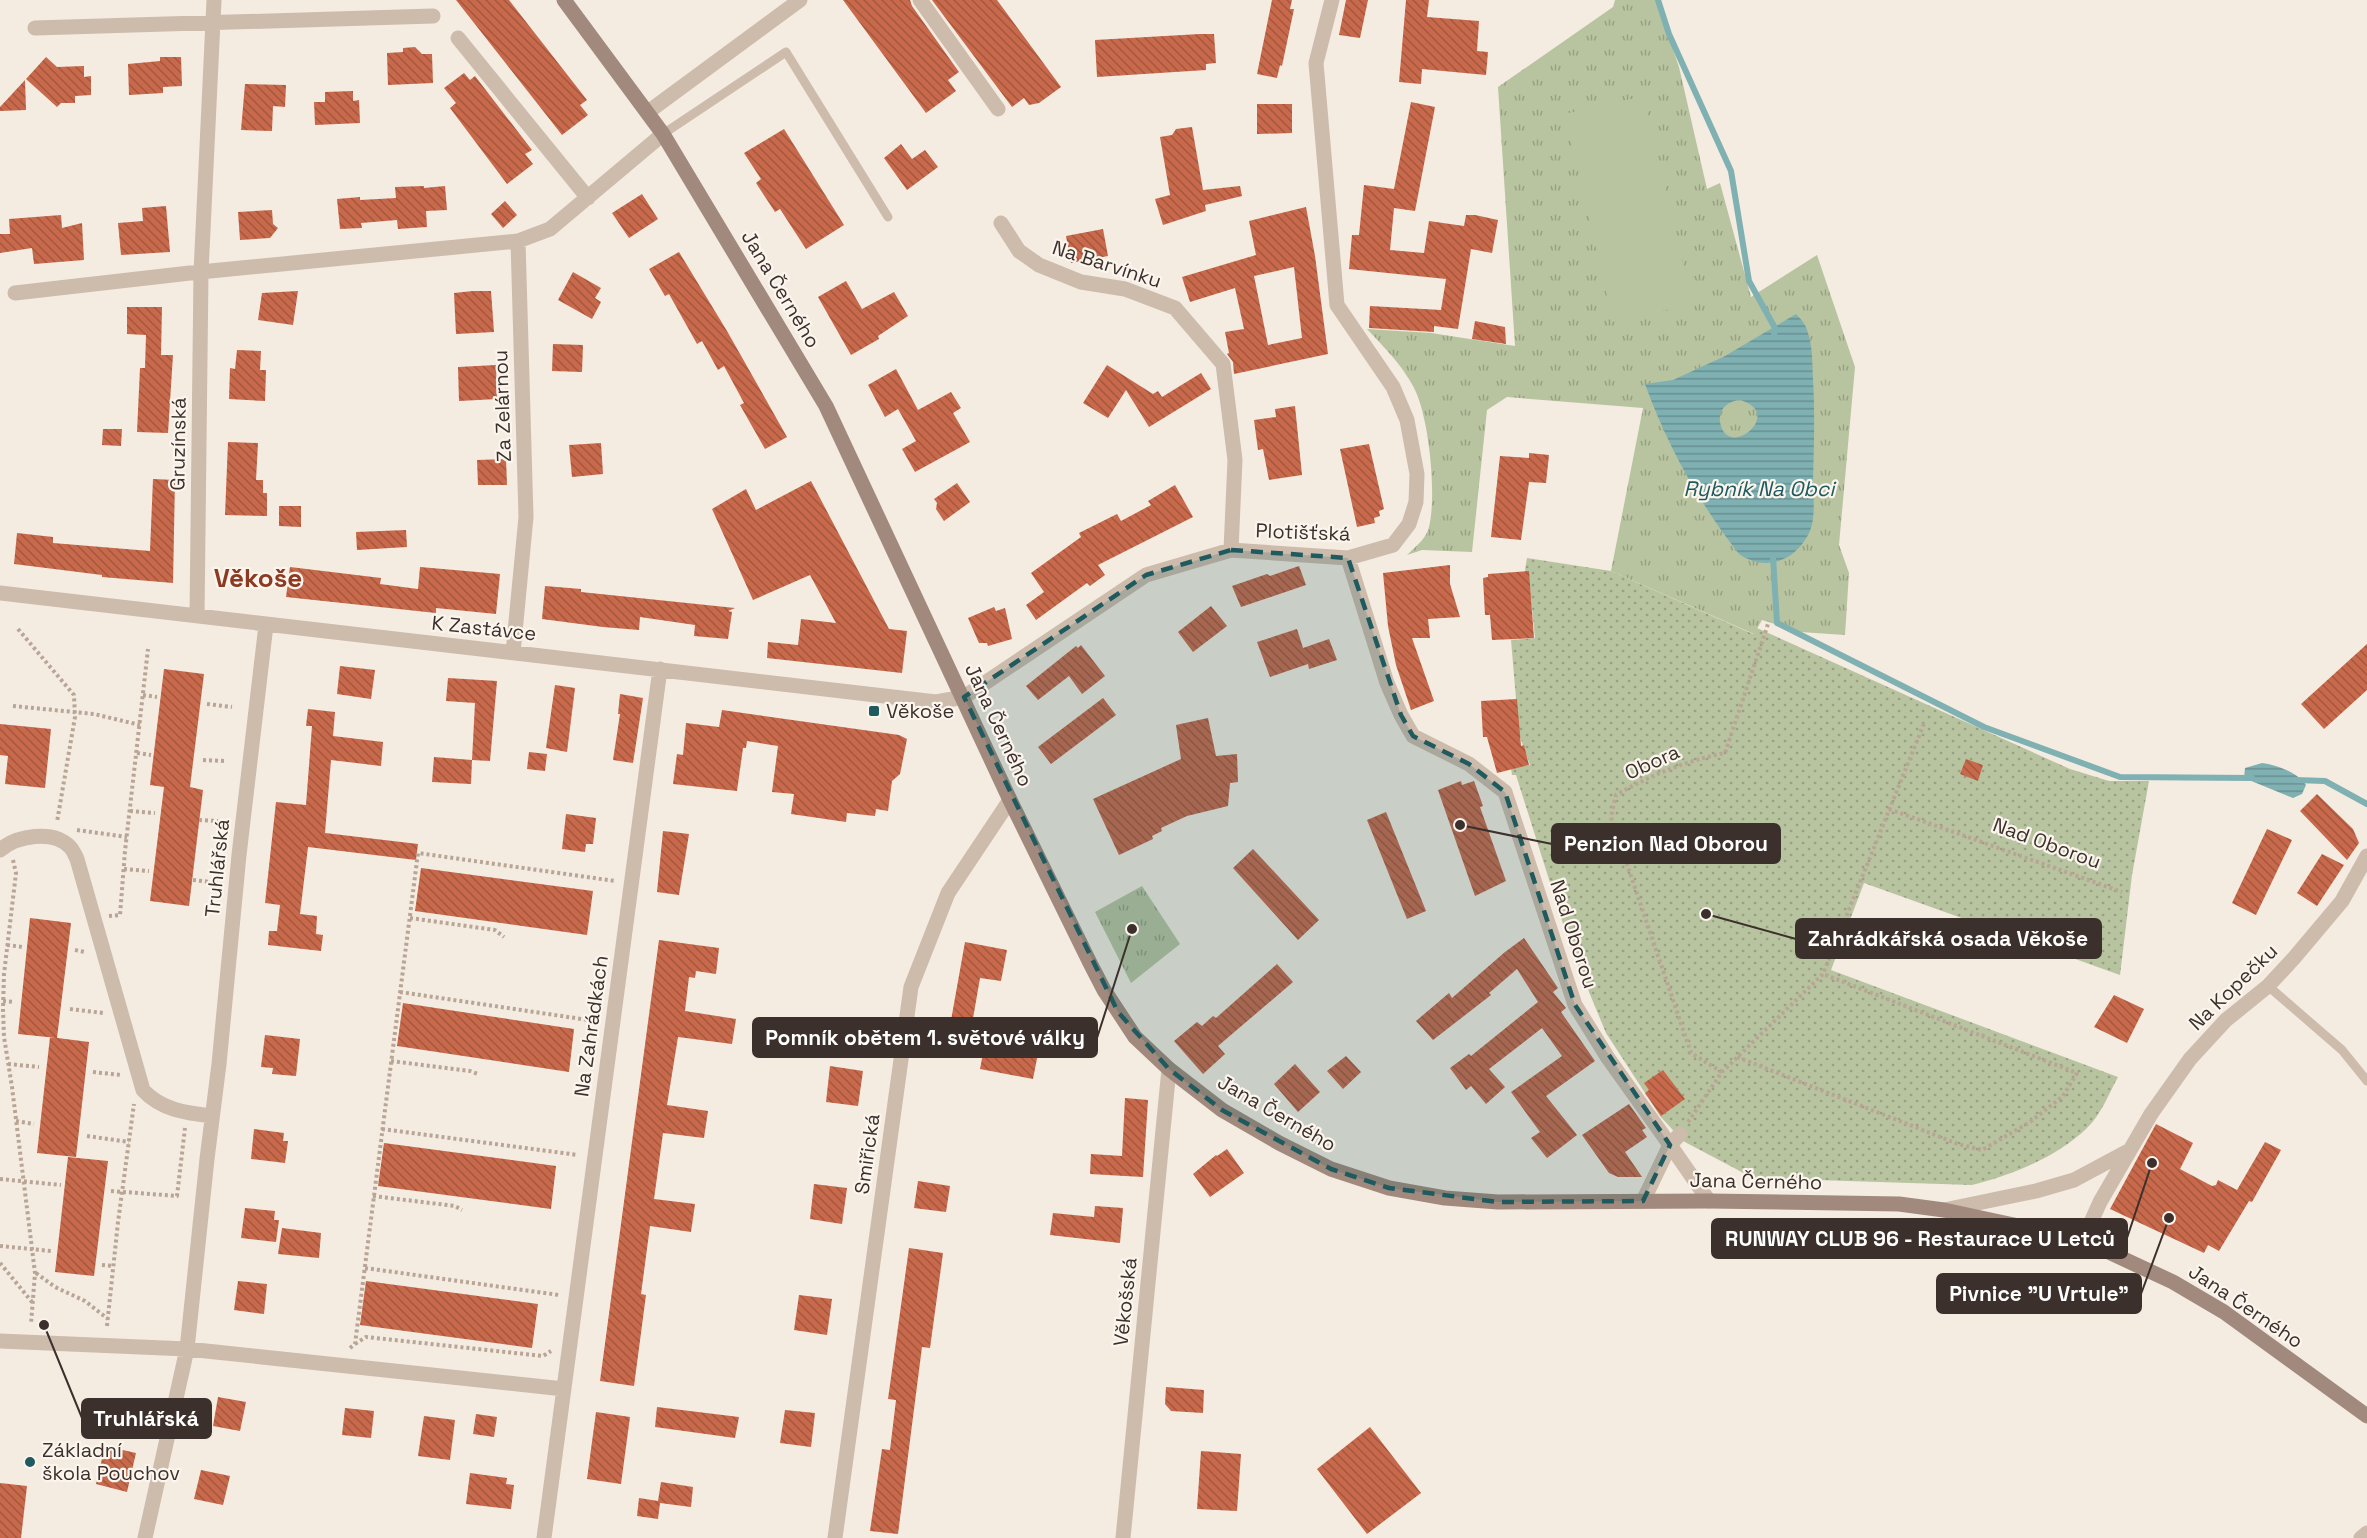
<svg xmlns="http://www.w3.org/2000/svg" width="2367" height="1538" viewBox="0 0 2367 1538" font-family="'Space Grotesk',sans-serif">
<defs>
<pattern id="grass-dots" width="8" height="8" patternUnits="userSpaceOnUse" patternTransform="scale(1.5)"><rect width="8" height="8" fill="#b8c4a0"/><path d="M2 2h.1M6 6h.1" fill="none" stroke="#97a083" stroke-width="1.8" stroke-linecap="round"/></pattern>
<pattern id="park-tufts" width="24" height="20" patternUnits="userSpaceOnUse" patternTransform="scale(1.5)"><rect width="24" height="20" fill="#b8c4a0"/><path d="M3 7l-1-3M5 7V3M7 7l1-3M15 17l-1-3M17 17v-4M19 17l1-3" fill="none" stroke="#97a083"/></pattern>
<pattern id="water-rules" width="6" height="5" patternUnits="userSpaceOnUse" patternTransform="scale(1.5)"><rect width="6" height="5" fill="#7fb0b2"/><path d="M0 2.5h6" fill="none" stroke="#699091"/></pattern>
<pattern id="building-back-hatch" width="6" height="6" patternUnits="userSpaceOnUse" patternTransform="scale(1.5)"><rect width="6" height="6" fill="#c8694b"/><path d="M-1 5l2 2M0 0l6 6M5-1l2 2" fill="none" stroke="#a4573f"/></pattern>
</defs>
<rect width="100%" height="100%" fill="#f4ebe1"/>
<path fill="url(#grass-dots)" d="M1527,558L1611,571L1753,634L1757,628L2070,769L2109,781H2149L2132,875L2120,975L1864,883L1831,970L2118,1077C2109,1093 2101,1115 2087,1128C2057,1157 2012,1175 1972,1185L1753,1178L1683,1141L1660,1116L1606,1033L1570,946L1516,775H1512L1511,768L1530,765L1519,734L1511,640L1535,638L1529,577L1525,570Z"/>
<path fill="url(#park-tufts)" d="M1615,0H1656L1679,67L1707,189L1720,183L1751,297L1817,255L1855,367L1839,545L1849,573L1845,635L1800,632L1762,620L1754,634L1611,571L1643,408L1507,397L1487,410L1472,552L1422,550L1407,555C1416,546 1426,539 1429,527C1437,495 1429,414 1413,386C1401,364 1384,347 1367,329L1431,333L1515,346L1498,87L1613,7Z
M1142,886L1180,944L1131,983L1095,912Z"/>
<path fill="#b8c4a0" d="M1644,96L1692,304L1613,322L1565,114Z"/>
<path fill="url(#water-rules)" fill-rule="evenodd" d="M1796,314C1802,320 1806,325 1808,333C1813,348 1812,364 1813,379C1815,413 1814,446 1813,480C1813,496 1816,516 1810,531C1797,560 1767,573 1739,554C1699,503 1667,445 1645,384L1673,380L1725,356ZM1740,400C1786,413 1727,462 1720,422C1718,409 1728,401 1740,400Z
M2262,763C2277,765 2297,772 2306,785L2302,794L2293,798L2244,778L2245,768Z"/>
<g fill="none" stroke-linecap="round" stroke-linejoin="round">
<path stroke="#7fb0b2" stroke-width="6" d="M1658,0L1669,34L1731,171L1749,281L1775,328L1774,335
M1773,557L1777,623L1984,727L2120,777L2252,778
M2295,780L2325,781L2367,804"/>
</g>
<path fill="url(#building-back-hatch)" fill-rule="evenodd" d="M456,0H509L587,100L580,105L588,115L562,135Z
M843,0H910L912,6L959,72L948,80L956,91L926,113Z
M932,0H997L1061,87L1039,103L1029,105L1024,98L1012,107Z
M1272,0H1292L1290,9H1294L1282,66L1280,65L1277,78L1257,74Z
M1346,0H1368L1360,38L1339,35Z
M1406,0H1429L1427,17L1479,21L1477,51L1488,52L1486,75L1422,69L1421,84L1399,82Z
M1200,34H1214L1216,63L1206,64V70L1097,77L1095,40Z
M415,47L422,54H432L433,83L388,85L387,53L403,52V48Z
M46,57L57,67L84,66V77L91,76V95L75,96V103H61L57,107L26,79Z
M160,57H181L182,86L163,87V93L129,95L128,64L160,61Z
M464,73L470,80L475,76L532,150L525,154L533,164L507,184L450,108L456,103L444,88Z
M25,80L26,110L0,111V107Z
M245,84L286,85L285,107L273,106L272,131L241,130Z
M353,91V101L359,100L360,123L315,125L314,102H325V92Z
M1411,102L1435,107L1415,211L1394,208L1390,250L1424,253L1429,221L1464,226L1466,215H1475L1498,220L1492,253L1471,249L1458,329L1434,326V332L1369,328L1370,306L1441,310L1446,279L1349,269L1352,235H1359L1364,185L1394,189Z
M1257,104H1292V133L1257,134Z
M1192,127L1203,190L1240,186L1242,196L1205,205L1206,211L1163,225L1155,199L1170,195L1160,137L1172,135L1176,129Z
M784,129L844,225L806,249L780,209L775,212L756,183L761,179L744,153Z
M901,144L912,159L925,150L938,167L907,190L884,158Z
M424,186V188L445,186L447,210L426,211L427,227L398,229L397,220L361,223L362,228L340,229L337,199L360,197V200L396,198L395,187Z
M642,194L658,219L629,238L612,213Z
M505,201L517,215L503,228L491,214Z
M166,206L170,252L121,255L118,223L143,221L142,208Z
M1306,207L1315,256L1328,354L1234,374L1233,362L1227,354L1229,353L1225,332L1244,329L1235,288L1190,302L1182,277L1256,255L1249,221ZM1294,267L1302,338L1268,345L1254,276Z
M272,210L273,224L278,228L270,238L240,240L238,212Z
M61,215L62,228L82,223L84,260L34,264L32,248L0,253V234H10L9,219Z
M1103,229L1108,256L1071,263L1066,236Z
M679,252L727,331L787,437L765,449L740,405L744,403L724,366L718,370L702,341L697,344L669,294L665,296L649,269Z
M573,272L601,288L595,298L601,302L592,319L558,300Z
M846,281L862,309L894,292L908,316L878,336L879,339L851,355L818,297Z
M298,291L293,325L258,320L262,293Z
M473,291H491L494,332L456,334L454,293Z
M127,307H162L161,355H173L168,433L137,432L140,368H145L146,335L127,334Z
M1475,321L1505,327L1506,344L1472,339Z
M553,344L583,345L582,372L552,371Z
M237,350L261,351L260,370H266L265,401L229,399L230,368L235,369Z
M496,365L497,399L459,401L458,367Z
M1107,365L1153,394L1158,391L1162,397L1201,373L1211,389L1149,427L1126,390L1108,418L1083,403Z
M896,369L918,410L951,392L961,408L953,413L970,442L915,472L902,449L916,441L898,409L885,417L868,385Z
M1295,406L1302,475L1269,480L1263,449L1258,450L1254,420L1276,417L1275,409Z
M103,429H122L121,446L102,445Z
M228,442L258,443L256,480H263V493H267V516L225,515Z
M601,443L603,474L572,477L569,445Z
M1369,444L1384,509L1379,511L1380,516L1374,518L1375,523L1357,527L1340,449Z
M1529,453L1549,455L1546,483L1529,482L1521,540L1491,537L1500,456L1529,458Z
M506,459L507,485H478L477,460Z
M153,479L175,480L173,583L102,577V575L14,564L17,533L53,537V543L150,551Z
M811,481L889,629L907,631L902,673L767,658L768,642L798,645L801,619L836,623L810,575L753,600L712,509L746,489L756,510Z
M957,483L970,502L944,521L936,509L937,503L934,499Z
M1175,485L1193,517L1098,565L1105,575L1090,586L1087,583L1036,620L1026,605L1044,592L1031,573L1081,537L1079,533L1117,514L1121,521L1151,505L1148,501Z
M279,506H301V527L279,526Z
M406,530L407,547L357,550L356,532Z
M1450,565V584L1460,617L1428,619L1430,638H1412L1434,701L1411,710L1396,665L1388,626L1383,573Z
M1299,566L1306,585L1241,607L1232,586L1267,574L1270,576Z
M290,567L381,578L380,584L418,589L420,567L500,574L496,614L436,608V613L286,597Z
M1529,571L1534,638L1492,640L1490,615H1485L1483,578L1488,577V574Z
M545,586L581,589V592L735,608L728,611L732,612L728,639L694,636L695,625L640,617L639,630L603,627L542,619Z
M1211,606L1227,626L1193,652L1178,632Z
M994,607L996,611L1005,608L1012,639L988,646L987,643H979L968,618Z
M1297,629L1303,648L1329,639L1337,660L1309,669L1308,664L1270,677L1257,642Z
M2367,644V690L2324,729L2301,704Z
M1081,645L1105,676L1082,694L1069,676L1038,700L1026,686L1076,646L1078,648Z
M340,666L375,670L371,699L337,694Z
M164,669L204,674L190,787L203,790L189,906L150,901L164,787L150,785Z
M448,678L497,681L490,761L472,760L475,703L446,701Z
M555,685L575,688L567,752L546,748Z
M620,694L643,698L633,763L613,760L620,714H618Z
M1103,698L1116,715L1051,764L1038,747Z
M1517,699L1521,746L1524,745L1529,765L1497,773L1487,737H1483L1481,701Z
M308,709L335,712L333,736L383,742L381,766L331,760L325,833L418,844L416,860L308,847L300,914L317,916L316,934L323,935L321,951L268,945L269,931H277L280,905L265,903L276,802L306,805L312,726H306Z
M722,710L899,735L907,739L900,774L892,781L888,811L876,809L875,816L847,813L846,822L791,814L794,794L772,792L778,746L747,741L746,748H743L737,791L673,784L677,754L683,755L686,723L719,727Z
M1208,718L1216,756L1237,754L1238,782L1230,783L1228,806L1187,816L1161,828L1162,831L1152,836L1153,839L1119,855L1093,799L1181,759L1176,725Z
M0,724L51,729L45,788L5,784L8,756L0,755Z
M529,752L547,754L545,771L527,769Z
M434,757L472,760L471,784L432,782Z
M1966,759L1983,765L1978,781L1960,774Z
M1461,781L1462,785L1474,781L1483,806L1480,807L1506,881L1475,896L1438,790Z
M2317,794L2353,829L2359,843L2347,860L2300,811Z
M1386,812L1426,911L1407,919L1367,820Z
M566,814L596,818L593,844H586L585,852L562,849Z
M2267,829L2292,840L2256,915L2232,903Z
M663,831L689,834L679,895L657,892Z
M1253,849L1319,920L1298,940L1233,868Z
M2322,854L2344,865L2317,906L2297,893Z
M421,868L593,891L587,935L415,911Z
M30,918L71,923L57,1038L18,1034Z
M1524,938L1558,988L1553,992L1566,1008L1561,1012L1595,1061L1546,1096L1577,1135L1547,1158L1531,1138L1540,1132L1511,1092L1562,1056L1542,1028L1489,1069L1505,1087L1486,1104L1471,1086L1466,1090L1450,1068L1469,1054L1471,1056L1538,1002L1517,969L1489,993L1491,995L1433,1040L1416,1021L1449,993L1452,998L1505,952Z
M659,940L719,948L716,974L696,971L695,978L689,977L685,1011L736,1019L732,1044L678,1037L667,1105L708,1111L704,1138L663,1133L654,1199L695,1204L691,1232L650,1226L641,1294L646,1295L634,1386L600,1381Z
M965,942L1007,950L1001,981L980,978L971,1030L950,1026Z
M1277,964L1293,982L1218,1046L1225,1054L1203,1074L1174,1041L1197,1022L1202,1026L1213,1016L1216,1018Z
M2114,995L2144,1009L2127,1043L2094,1027Z
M403,1003L574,1029L569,1072L397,1046Z
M987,1033L1040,1043L1033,1079L980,1069Z
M265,1035L300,1039L296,1076L272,1074L273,1068L261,1067Z
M50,1037L89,1042L76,1157L37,1153Z
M1346,1056L1361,1072L1343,1089L1327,1071Z
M1295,1064L1320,1092L1298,1112L1274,1084Z
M830,1066L863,1071L858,1106L826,1102Z
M1663,1070L1685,1099L1661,1116L1645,1093L1649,1090L1644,1083Z
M1125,1098L1148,1100L1143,1177L1090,1174L1091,1154L1122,1156Z
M1629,1104L1646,1128L1642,1130L1647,1137L1625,1152L1642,1177H1618L1609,1173L1582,1135Z
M2156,1124L2193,1143L2180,1169L2212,1186L2216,1185L2218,1180L2237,1190L2265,1142L2281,1150L2252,1202L2249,1201L2219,1251L2208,1245L2204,1253L2110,1209Z
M254,1129L284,1133L283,1141H288L285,1163L251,1159Z
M384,1143L556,1166L551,1209L378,1186Z
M1227,1149L1244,1173L1210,1197L1193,1174L1216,1155L1217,1156Z
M68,1157L108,1161L94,1276L55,1272Z
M918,1181L950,1186L946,1212L914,1208Z
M814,1184L847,1188L842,1224L810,1219Z
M1095,1206L1123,1208L1120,1243L1050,1235L1053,1213L1094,1217Z
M245,1208L275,1211L274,1220H279L276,1242L241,1238Z
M282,1228L321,1233L319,1258L278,1254Z
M909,1248L943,1253L930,1348L922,1347L898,1534L870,1531L882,1449L890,1450L896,1400L888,1399Z
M238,1281L267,1284L264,1314L234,1310Z
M366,1281L538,1304L532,1348L360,1325Z
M799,1295L832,1299L827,1335L794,1330Z
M1166,1387L1204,1390L1203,1413L1171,1411L1165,1404Z
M218,1397L246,1402L240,1431L213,1426Z
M657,1407L739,1417L735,1438L655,1427Z
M345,1408L374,1411L371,1438L342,1435Z
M785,1410L815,1413L811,1447L780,1443Z
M596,1412L630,1417L621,1484L587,1479Z
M476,1414L497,1417L494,1437L473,1434Z
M424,1416L455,1420L450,1460L418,1456Z
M1370,1427L1421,1493L1367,1534L1317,1469Z
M105,1446L136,1453L127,1492L96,1484Z
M1201,1451L1241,1454L1237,1511L1197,1509Z
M201,1470L230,1476L223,1505L194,1499Z
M470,1473L507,1478L506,1484L514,1485L511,1509L466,1504Z
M661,1482L693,1487L691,1507L660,1503L658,1519L637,1516L639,1498L658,1501Z
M0,1483L27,1486L21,1538H0Z"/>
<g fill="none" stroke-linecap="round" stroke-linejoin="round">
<path stroke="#b9a596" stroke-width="4" stroke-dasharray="3 3" stroke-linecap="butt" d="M18,629L74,695L75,717L57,822
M143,695L157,697
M207,704L232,707
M13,706L94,714L140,725
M137,753L151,755
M203,760L225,761
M1889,809L2122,892
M130,811L155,813
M199,820L218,821
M77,830L127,837
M13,860L16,873L4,974L3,1009L4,1037L12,1087L35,1273L31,1324
M124,869L149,871
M193,880L211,882
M109,916L120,915L125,851L148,649
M410,918L495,930L504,937
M7,945L23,947
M75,950L85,952
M400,992L595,1021
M3,1001L14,1002
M70,1009L103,1013
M1737,1057L1958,1144L1982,1150L2030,1122L2063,1096L2077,1073L1823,974
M391,1061L470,1071L478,1074
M8,1064L39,1067
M93,1072L121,1075
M1722,1072L1691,1053L1611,817L1616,795C1651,775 1685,761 1725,753L1769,621
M16,1121L34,1124
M1688,1122L1722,1072L1823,974L1925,721
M382,1129L578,1155
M87,1136L129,1142
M0,1179L61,1185
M111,1191L177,1196L185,1128
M373,1196L455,1206L462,1210
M0,1246L51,1251
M0,1263L32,1302
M102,1265L113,1266
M365,1268L559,1295
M36,1273L55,1287L85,1301L108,1319
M107,1326L118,1222L134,1104
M355,1344L366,1337L543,1356L551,1351
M350,1348L355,1344L418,853L615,881"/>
<path stroke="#cdbbac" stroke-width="9" d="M663,134L786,52L888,217
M2268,986L2342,1050L2367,1081"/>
<path stroke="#cdbbac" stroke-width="15" d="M920,0L998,109
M35,28L433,16
M458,38L588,198
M648,112L800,0
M1001,223L1019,251L1039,265L1081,282L1125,289L1175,308L1223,364L1235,460L1231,550
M15,293L190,273L518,241L550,229L663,134
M1348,558L1387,683L1401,715L1413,736L1469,764L1505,792L1575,1005L1608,1058L1670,1145L1643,1201
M0,593L936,702L964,697L1146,575L1231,550L1348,558L1393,545L1409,524L1416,502L1417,474L1407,420L1393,387L1337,305L1316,63L1332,0
M197,616L201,272L214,0
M513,653L526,517L518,241
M0,850C16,836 53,829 70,847C73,850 75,855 77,859L143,1090C161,1110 187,1113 212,1116
M1680,1134L1670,1145L1709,1201
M1944,1210L2036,1191L2074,1180L2130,1150
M2083,1240L2100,1202L2151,1114L2190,1059L2226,1020L2268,986L2294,958L2342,901L2367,856
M0,1341L187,1349L564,1389
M145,1538L187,1349L207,1159L219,1064L239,855L266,625
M544,1538L660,669
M835,1538L911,987L948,893L1010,800
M1123,1538L1169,1069
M2361,1538L2367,1533"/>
<path stroke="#a18a7d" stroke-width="15" d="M564,0L663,134L826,406L1010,800L1090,963L1104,990L1135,1037L1169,1069L1222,1110L1279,1143L1331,1169L1389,1188L1445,1198L1498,1202L1709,1201L1899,1204L1944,1210L2083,1240L2173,1282L2224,1312L2367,1416"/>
</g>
<path fill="#1f5a5e" fill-opacity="0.2" stroke="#1f5a5e" stroke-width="4.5" stroke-dasharray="12 8" stroke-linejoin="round" d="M1231,550L1348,558L1401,715L1413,736L1469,764L1505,792L1575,1005L1670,1145L1643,1201L1498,1202L1389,1188L1331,1169L1222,1110L1169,1069L1118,1012L964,697L1146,575Z"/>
<g fill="#1f5a5e" stroke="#fbf5ee" stroke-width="2">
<rect x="868" y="705" width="12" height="12" rx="3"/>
<circle cx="30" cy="1462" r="6"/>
</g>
<g text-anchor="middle" stroke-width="4.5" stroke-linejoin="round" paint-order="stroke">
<g font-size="20" fill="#3b302b" stroke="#fbf5ee">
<text transform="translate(1107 264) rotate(18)" y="7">Na Barvínku</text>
<text transform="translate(781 289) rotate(59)" y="7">Jana Černého</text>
<text transform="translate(502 406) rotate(-92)" y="7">Za Zelárnou</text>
<text transform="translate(178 444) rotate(-89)" y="7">Gruzínská</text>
<text transform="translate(1303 532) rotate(2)" y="7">Plotišťská</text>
<text transform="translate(484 628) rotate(6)" y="7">K Zastávce</text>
<text transform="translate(999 725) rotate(65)" y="7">Jana Černého</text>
<text transform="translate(1652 762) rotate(-24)" y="7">Obora</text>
<text transform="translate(2047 843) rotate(20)" y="7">Nad Oborou</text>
<text transform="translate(217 868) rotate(-84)" y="7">Truhlářská</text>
<text transform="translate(1574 934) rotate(72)" y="7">Nad Oborou</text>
<text transform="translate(2233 987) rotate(-44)" y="7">Na Kopečku</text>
<text transform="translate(591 1026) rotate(-82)" y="7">Na Zahrádkách</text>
<text transform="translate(1277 1113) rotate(30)" y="7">Jana Černého</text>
<text transform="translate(867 1154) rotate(-82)" y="7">Smiřická</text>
<text transform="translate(1756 1181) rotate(1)" y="7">Jana Černého</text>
<text transform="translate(1125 1302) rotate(-84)" y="7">Věkošská</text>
<text transform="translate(2246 1306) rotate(34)" y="7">Jana Černého</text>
</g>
<g font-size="20" fill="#3b302b" stroke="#fbf5ee" text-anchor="start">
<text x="886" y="718">Věkoše</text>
<text x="42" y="1457">Základní<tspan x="42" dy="23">škola Pouchov</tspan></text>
</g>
<g font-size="21" font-style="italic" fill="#1f5a5e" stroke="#fbf5ee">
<text x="1759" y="496">Rybník Na Obci</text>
</g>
<g font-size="26" font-weight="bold" fill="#8c3b22" stroke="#fbf5ee">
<text x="258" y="587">Věkoše</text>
</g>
</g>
<path fill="none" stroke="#3b302b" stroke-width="2" d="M1460 825L1552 844M1706 914L1796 939M1132 929L1097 1038M2152 1163L2127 1238M2169 1218L2141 1294M44 1325L82 1418"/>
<g fill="#3b302b" stroke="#fbf5ee" stroke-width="2">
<circle cx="1460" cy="825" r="6"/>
<circle cx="1706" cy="914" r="6"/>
<circle cx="1132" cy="929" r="6"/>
<circle cx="2152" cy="1163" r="6"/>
<circle cx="2169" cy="1218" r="6"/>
<circle cx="44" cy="1325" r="6"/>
</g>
<g fill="#3b302b" stroke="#3b302b" stroke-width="2">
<rect x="1552" y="824" width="228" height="39" rx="6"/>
<rect x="1796" y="919" width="305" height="39" rx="6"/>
<rect x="753" y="1018" width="344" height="39" rx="6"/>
<rect x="1712" y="1219" width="415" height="39" rx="6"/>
<rect x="1937" y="1274" width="204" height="39" rx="6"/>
<rect x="82" y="1399" width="129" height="39" rx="6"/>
</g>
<g font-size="21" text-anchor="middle" font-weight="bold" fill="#fff">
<text x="1666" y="851">Penzion Nad Oborou</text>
<text x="1948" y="946">Zahrádkářská osada Věkoše</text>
<text x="925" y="1045">Pomník obětem 1. světové války</text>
<text x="1920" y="1246">RUNWAY CLUB 96 - Restaurace U Letců</text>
<text x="2039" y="1301">Pivnice "U Vrtule"</text>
<text x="146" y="1426">Truhlářská</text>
</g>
</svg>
